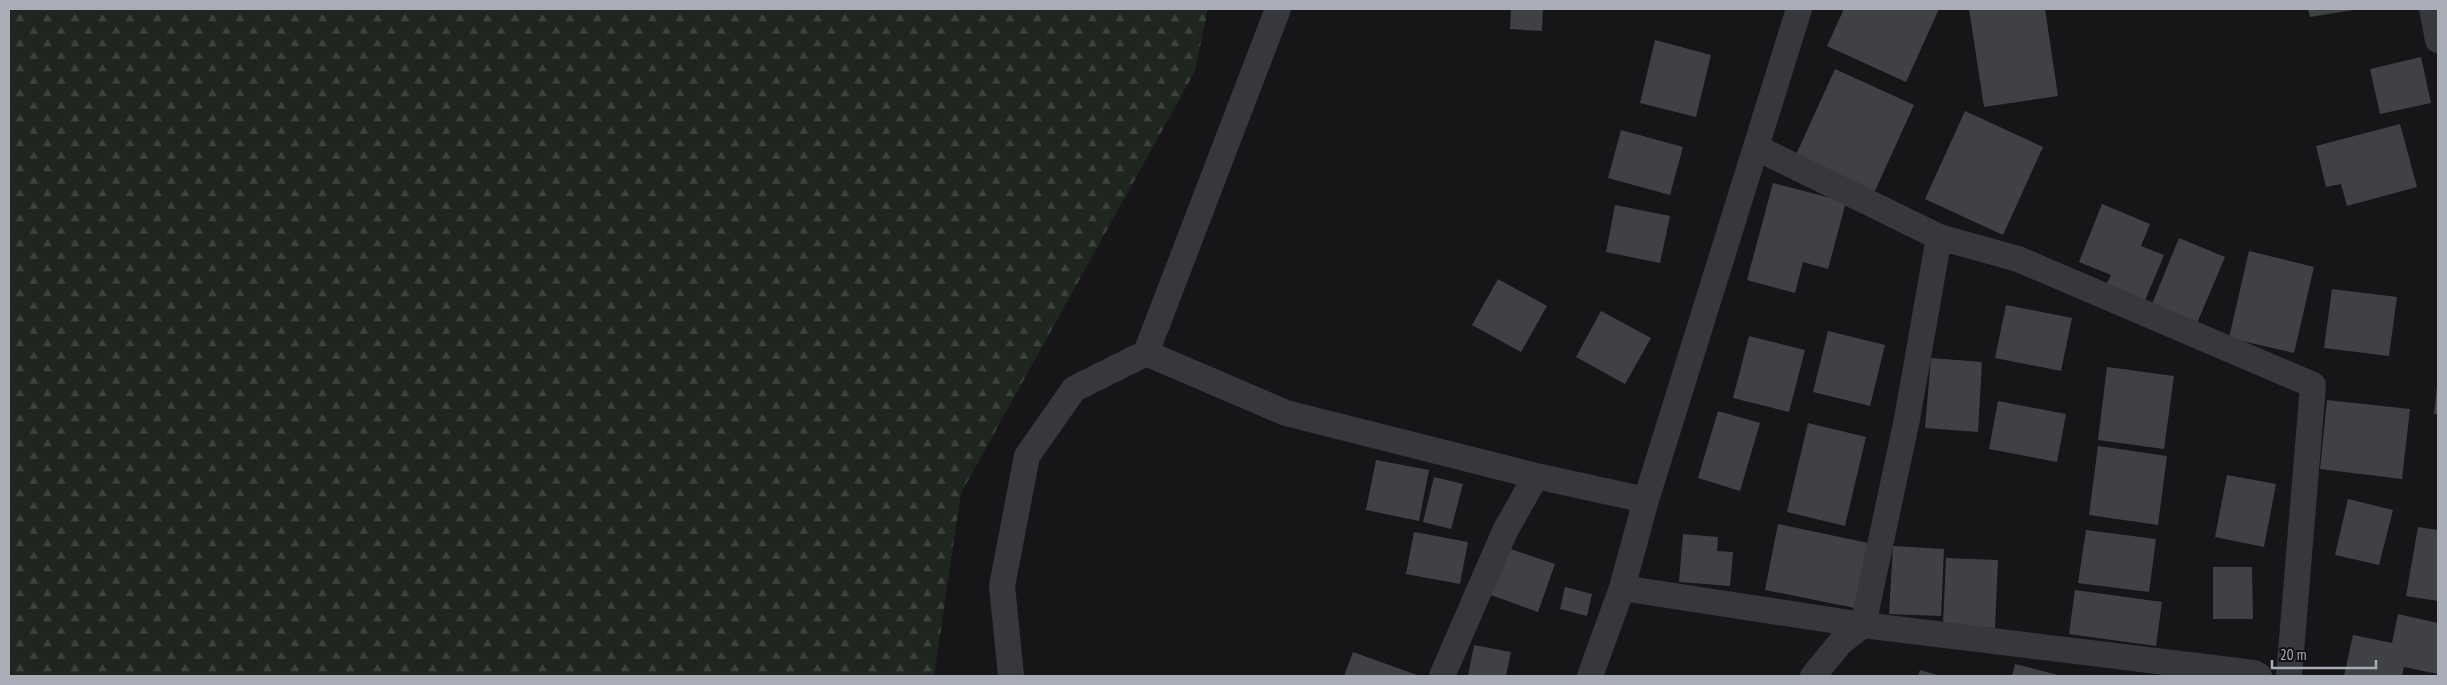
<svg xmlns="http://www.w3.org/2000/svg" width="2447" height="685" viewBox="0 0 2447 685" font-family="'PT Sans Narrow',sans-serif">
<defs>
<pattern id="forest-firs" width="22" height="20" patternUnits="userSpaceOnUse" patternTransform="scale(1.25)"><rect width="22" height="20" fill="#1e261f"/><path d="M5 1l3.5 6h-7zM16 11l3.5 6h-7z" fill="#3c433d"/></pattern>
</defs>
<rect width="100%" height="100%" fill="#161618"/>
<path fill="url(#forest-firs)" d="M9,9H1208L1195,71L961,493L934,676H9Z"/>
<path fill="#404145" d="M1511,9H1543L1542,31L1510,29Z
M1844,9H1939L1906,82L1827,46Z
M1969,9H2045L2058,96L1984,107Z
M2308,9H2353V10L2310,17Z
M1655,40L1711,55L1696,117L1640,103Z
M2421,57L2431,103L2380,114L2370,69Z
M1835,69L1914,105L1874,193L1795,157Z
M1965,111L2043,147L2003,235L1925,199Z
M2400,124L2417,187L2347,206L2341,184L2326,187L2316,146Z
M1621,130L1683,147L1670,195L1608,178Z
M1773,183L1846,202L1828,269L1803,262L1795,293L1747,280Z
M2102,204L2150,224L2141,246L2164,255L2144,303L2105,287L2111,275L2079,262Z
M1615,205L1670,216L1660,263L1606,252Z
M2179,238L2225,257L2197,323L2152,304Z
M2249,251L2314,267L2294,353L2229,338Z
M1498,279L1547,306L1521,352L1472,325Z
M2332,289L2397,297L2389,356L2324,348Z
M2006,305L2072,318L2061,371L1995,358Z
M1601,311L1651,338L1625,384L1576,357Z
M1828,331L1885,345L1870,406L1813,392Z
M1749,336L1805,350L1789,412L1733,398Z
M1931,358L1982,362L1978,432L1925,428Z
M2107,367L2174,376L2164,449L2098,440Z
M2437,386H2438V414H2434Z
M2327,400L2410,409L2402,479L2320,469Z
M1998,401L2066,414L2057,462L1989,449Z
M1718,411L1760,423L1740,491L1698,478Z
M1808,423L1866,437L1845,526L1787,512Z
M2098,446L2167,456L2158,525L2089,515Z
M1376,460L1429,470L1419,521L1366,510Z
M2227,475L2276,484L2264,547L2215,537Z
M1434,477L1463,484L1451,529L1423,522Z
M2348,499L2393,510L2379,565L2335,555Z
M1778,524L1873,544L1860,609L1765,590Z
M2418,527L2438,530V601L2406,596Z
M2086,530L2156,539L2149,592L2078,583Z
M1414,532L1468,542L1460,584L1406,574Z
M1683,534L1718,537L1717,551L1733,552L1730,586L1679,582Z
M1893,546L1944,549L1941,616L1889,614Z
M1508,548L1555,564L1538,612L1491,595Z
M1946,558L1998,560L1995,628L1943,625Z
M2213,567H2252L2253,619H2213Z
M1565,587L1592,594L1587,616L1560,609Z
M2075,590L2162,602L2156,646L2069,634Z
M2398,614L2438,623V674L2404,667L2402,676H2344L2353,635L2392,643Z
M1474,645L1511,652L1506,676H1468Z
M1353,652L1417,675L1416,676H1344Z
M2015,664L2062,676H2012Z
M1920,670L1941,676H1918Z"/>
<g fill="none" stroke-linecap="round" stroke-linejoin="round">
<path stroke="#37383d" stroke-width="26" d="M2432,9L2438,40
M1757,148L1939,237L2018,259L2313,385L2289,676
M1146,353L1278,9
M1622,588L1863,625L2254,673L2259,676
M1011,676L1002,586L1027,456L1074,389L1146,353L1286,413L1536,476L1646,500
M1442,676L1505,531L1536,476
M1590,676L1622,588L1646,500L1799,9
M1813,676L1841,642L1863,625L1907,419L1939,237"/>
</g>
<rect width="2447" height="685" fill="none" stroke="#a8adb8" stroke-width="20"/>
<path d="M2272 660v8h104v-8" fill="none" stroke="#a8adb8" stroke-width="2.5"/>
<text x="2280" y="660" font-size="15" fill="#a8adb8" stroke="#111113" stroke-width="4" paint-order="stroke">20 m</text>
</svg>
